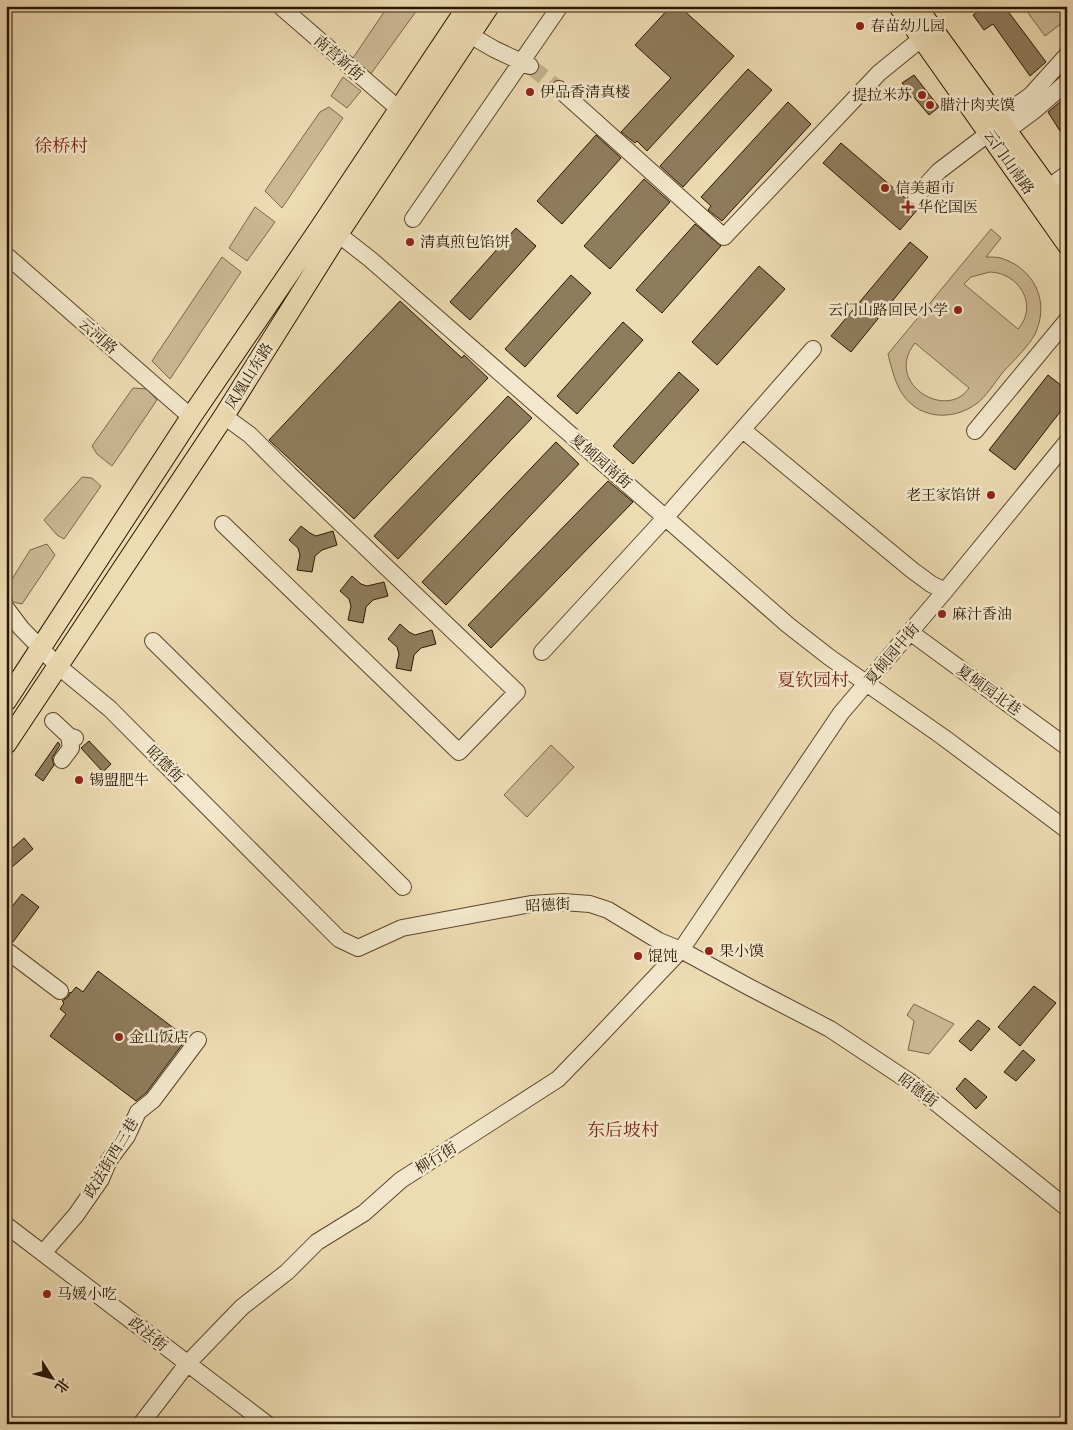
<svg xmlns="http://www.w3.org/2000/svg" width="1073" height="1430" viewBox="0 0 1073 1430" font-family="'Libre Bodoni','Noto Serif SC',serif">
<rect width="100%" height="100%" fill="#eddbb2"/>
<filter id="stains"><feTurbulence type="fractalNoise" baseFrequency=".004" numOctaves="4"/><feColorMatrix values="0 0 0 0 .2 0 0 0 0 .09 0 0 0 0 .02 0 0 0 .5 -.17"/></filter>
<radialGradient id="worn" r=".72"><stop offset=".6" stop-color="#630" stop-opacity="0"/><stop offset="1" stop-color="#630" stop-opacity=".3"/></radialGradient>
<path fill="#ccb994" stroke="#7a674a" fill-rule="evenodd" d="M388,6H420L370,75L353,58Z
M1023,6H1062L1067,12V19L1045,36Z
M343,77L361,91L347,108L331,96Z
M329,107L343,118L282,208L265,191L320,112Z
M255,207L275,222L247,261L229,248Z
M991,229L1001,238L986,257C991,257 996,257 1001,258C1035,269 1050,302 1035,334C1029,346 1013,361 1003,372C995,382 986,397 976,404C951,422 916,419 900,390C894,379 891,366 888,354ZM990,272C1019,273 1039,305 1018,329L964,284L971,277ZM915,343L969,388C946,422 883,382 915,343Z
M222,257L241,272L170,379L152,361Z
M133,388L147,389L157,400L112,466L97,454L92,446Z
M82,477L92,478L101,486L64,539L57,535L44,520Z
M47,544L55,555L22,604L13,602L9,584L30,550Z
M551,745L574,767L527,817L504,795Z
M914,1004L954,1024L929,1054L908,1050L914,1021L907,1015Z"/>
<path fill="#8f7c5d" stroke="#291500" d="M671,6H679L734,56L647,151L637,141L635,143L621,132L671,78L635,45Z
M986,6H1004L1046,62L1030,76L993,24L984,30L973,15Z
M748,69L772,90L683,187L660,166Z
M914,75L939,107L929,115L902,83Z
M1067,96V127L1060,131L1048,112Z
M788,102L811,124L722,221L708,210L711,206L701,197Z
M596,135L621,158L562,224L537,201Z
M841,143L918,209L900,230L823,163Z
M644,179L670,202L610,269L584,246Z
M695,224L721,246L662,313L636,290Z
M516,228L536,246L470,320L450,302Z
M910,242L928,257L851,352L831,336Z
M759,266L785,289L717,365L692,342Z
M571,275L591,293L525,367L505,349Z
M400,301L462,358L464,355L488,378L354,519L269,440Z
M623,322L643,340L577,414L557,396Z
M679,372L699,390L633,464L613,446Z
M1048,375L1067,390V403L1015,470L989,450Z
M508,396L532,418L398,559L374,536Z
M556,442L579,464L446,605L422,582Z
M608,481L633,502L491,648L468,625Z
M301,526L310,533L316,536L333,531L337,545L322,550L315,556L312,572L297,570L300,555L298,548L289,540Z
M352,576L361,584L367,586L384,582L388,596L373,600L366,607L363,623L348,620L351,606L349,599L340,591Z
M400,624L409,632L415,635L432,630L436,644L421,648L414,655L411,671L396,668L399,654L397,647L388,639Z
M89,741L111,764L103,772L81,748Z
M58,742L60,745L52,758L54,765L43,781L35,775Z
M24,838L33,849L12,867L6,861V854Z
M22,894L39,907L13,942L6,940V914Z
M98,971L187,1038L146,1093L136,1101L50,1036L66,1014L60,1009L64,1003L62,1001L68,997L70,992L71,993L76,987L83,992Z
M1034,986L1056,1003L1020,1046L998,1027Z
M978,1020L990,1029L971,1051L959,1041Z
M1023,1050L1035,1060L1016,1081L1004,1072Z
M965,1078L987,1097L976,1109L956,1089Z"/>
<g fill="none" stroke-linecap="round" stroke-linejoin="round">
<path stroke="#c6b38e" stroke-width="16" stroke-dasharray="16 8" stroke-linecap="butt" d="M531,67L559,89"/>
<defs>
<path id="minor" d="M280,6L400,110
M470,35L494,49L530,66
M559,89L724,237L879,73L922,38
M999,118L1031,95L1067,55
M1008,130L1035,110L1067,82
M1048,188L1067,174
M916,196L939,171L989,133
M413,219L560,6
M327,230L338,234L370,259L788,625L829,657L943,737L1067,830
M6,255L191,417
M743,430L912,570L931,584L945,591
M975,431L1067,320
M223,524L459,752L517,692L289,474L250,435L224,416
M6,608L21,628L58,666L110,709L339,939L358,948L402,928L531,904L563,902L590,904L608,910L659,941L681,950L749,987L830,1029L910,1082L1067,1208
M910,632L1067,747
M153,641L403,887
M542,652L665,518L813,349
M53,721L69,736L75,738
M62,760L71,748L69,736
M6,950L60,991
M6,1225L267,1424
M43,1253L76,1215L101,1179L109,1160L127,1136L138,1112L153,1100L198,1040
M141,1424L187,1364L242,1307L287,1272L317,1242L364,1213L401,1180L558,1079L591,1045L681,950L841,713L945,591L1067,442"/>
<path id="major" d="M899,6L1067,244
M916,6L1067,214
M6,701L191,417L320,228L468,6
M6,744L224,416L338,234L489,6"/>
</defs>
<use href="#minor" stroke="#5a462c" stroke-width="18"/>
<use href="#major" stroke="#291500" stroke-width="22"/>
<use href="#minor" stroke="#f3e8cd" stroke-width="16"/>
<use href="#major" stroke="#eddbb2" stroke-width="20"/>
</g>
<g fill="#8f2418" stroke="#f3e8cd" stroke-width="2">
<circle cx="860" cy="26" r="5"/>
<circle cx="530" cy="92" r="5"/>
<circle cx="922" cy="95" r="5"/>
<circle cx="930" cy="105" r="5"/>
<circle cx="885" cy="188" r="5"/>
<path d="M905.5 199.5h5v5h5v5h-5v5h-5v-5h-5v-5h5z"/>
<circle cx="410" cy="242" r="5"/>
<circle cx="958" cy="310" r="5"/>
<circle cx="991" cy="495" r="5"/>
<circle cx="942" cy="614" r="5"/>
<circle cx="79" cy="780" r="5"/>
<circle cx="709" cy="951" r="5"/>
<circle cx="638" cy="956" r="5"/>
<circle cx="119" cy="1037" r="5"/>
<circle cx="47" cy="1294" r="5"/>
</g>
<g text-anchor="middle" stroke-width="5" stroke-linejoin="round" paint-order="stroke">
<g font-size="15" fill="#291500" stroke="#f3e8cd" text-anchor="start">
<text x="870" y="31">春苗幼儿园</text>
<text x="540" y="97">伊品香清真楼</text>
<text x="912" y="100" text-anchor="end">提拉米苏</text>
<text x="940" y="110">腊汁肉夹馍</text>
<text x="895" y="193">信美超市</text>
<text x="918" y="212">华佗国医</text>
<text x="420" y="247">清真煎包馅饼</text>
<text x="948" y="315" text-anchor="end">云门山路回民小学</text>
<text x="981" y="500" text-anchor="end">老王家馅饼</text>
<text x="952" y="619">麻汁香油</text>
<text x="89" y="785">锡盟肥牛</text>
<text x="719" y="956">果小馍</text>
<text x="648" y="961">馄饨</text>
<text x="129" y="1042">金山饭店</text>
<text x="57" y="1299">马媛小吃</text>
</g>
<g font-size="15" fill="#291500" stroke="#f3e8cd">
<text transform="translate(339 58) rotate(41)" y="5">南营新街</text>
<text transform="translate(1009 162) rotate(55)" y="5">云门山南路</text>
<text transform="translate(98 336) rotate(41)" y="5">云河路</text>
<text transform="translate(249 376) rotate(-58)" y="5">凤凰山东路</text>
<text transform="translate(601 461) rotate(41)" y="5">夏倾园南街</text>
<text transform="translate(892 654) rotate(-50)" y="5">夏倾园中街</text>
<text transform="translate(989 690) rotate(36)" y="5">夏倾园北巷</text>
<text transform="translate(165 764) rotate(45)" y="5">昭德街</text>
<text transform="translate(548 905) rotate(-3)" y="5">昭德街</text>
<text transform="translate(918 1090) rotate(37)" y="5">昭德街</text>
<text transform="translate(111 1158) rotate(-59)" y="5">政法街西三巷</text>
<text transform="translate(436 1158) rotate(-32)" y="5">柳行街</text>
<text transform="translate(148 1334) rotate(38)" y="5">政法街</text>
</g>
<g font-size="18" fill="#7a1f14" stroke="#f3e8cd">
<text x="61" y="152">徐桥村</text>
<text x="813" y="686">夏钦园村</text>
<text x="623" y="1136">东后坡村</text>
</g>
</g>
<rect width="1073" height="1430" fill="none" stroke="#eddbb2" stroke-width="25"/>
<rect x="8" y="8" width="1058" height="1415" fill="none" stroke="#291500" stroke-width="2.5"/>
<rect x="12" y="12" width="1048" height="1405" fill="none" stroke="#291500"/>
<g transform="translate(52 1378) rotate(126)" stroke="#f3e8cd" stroke-width="4" paint-order="stroke">
<path d="M0-4L9 19L0 12L-9 19Z" fill="#291500"/>
<text y="-8" font-size="14" font-weight="bold" text-anchor="middle" fill="#291500">北</text>
</g>
<rect width="100%" height="100%" filter="url(#stains)"/>
<rect width="100%" height="100%" fill="url(#worn)"/>
</svg>
